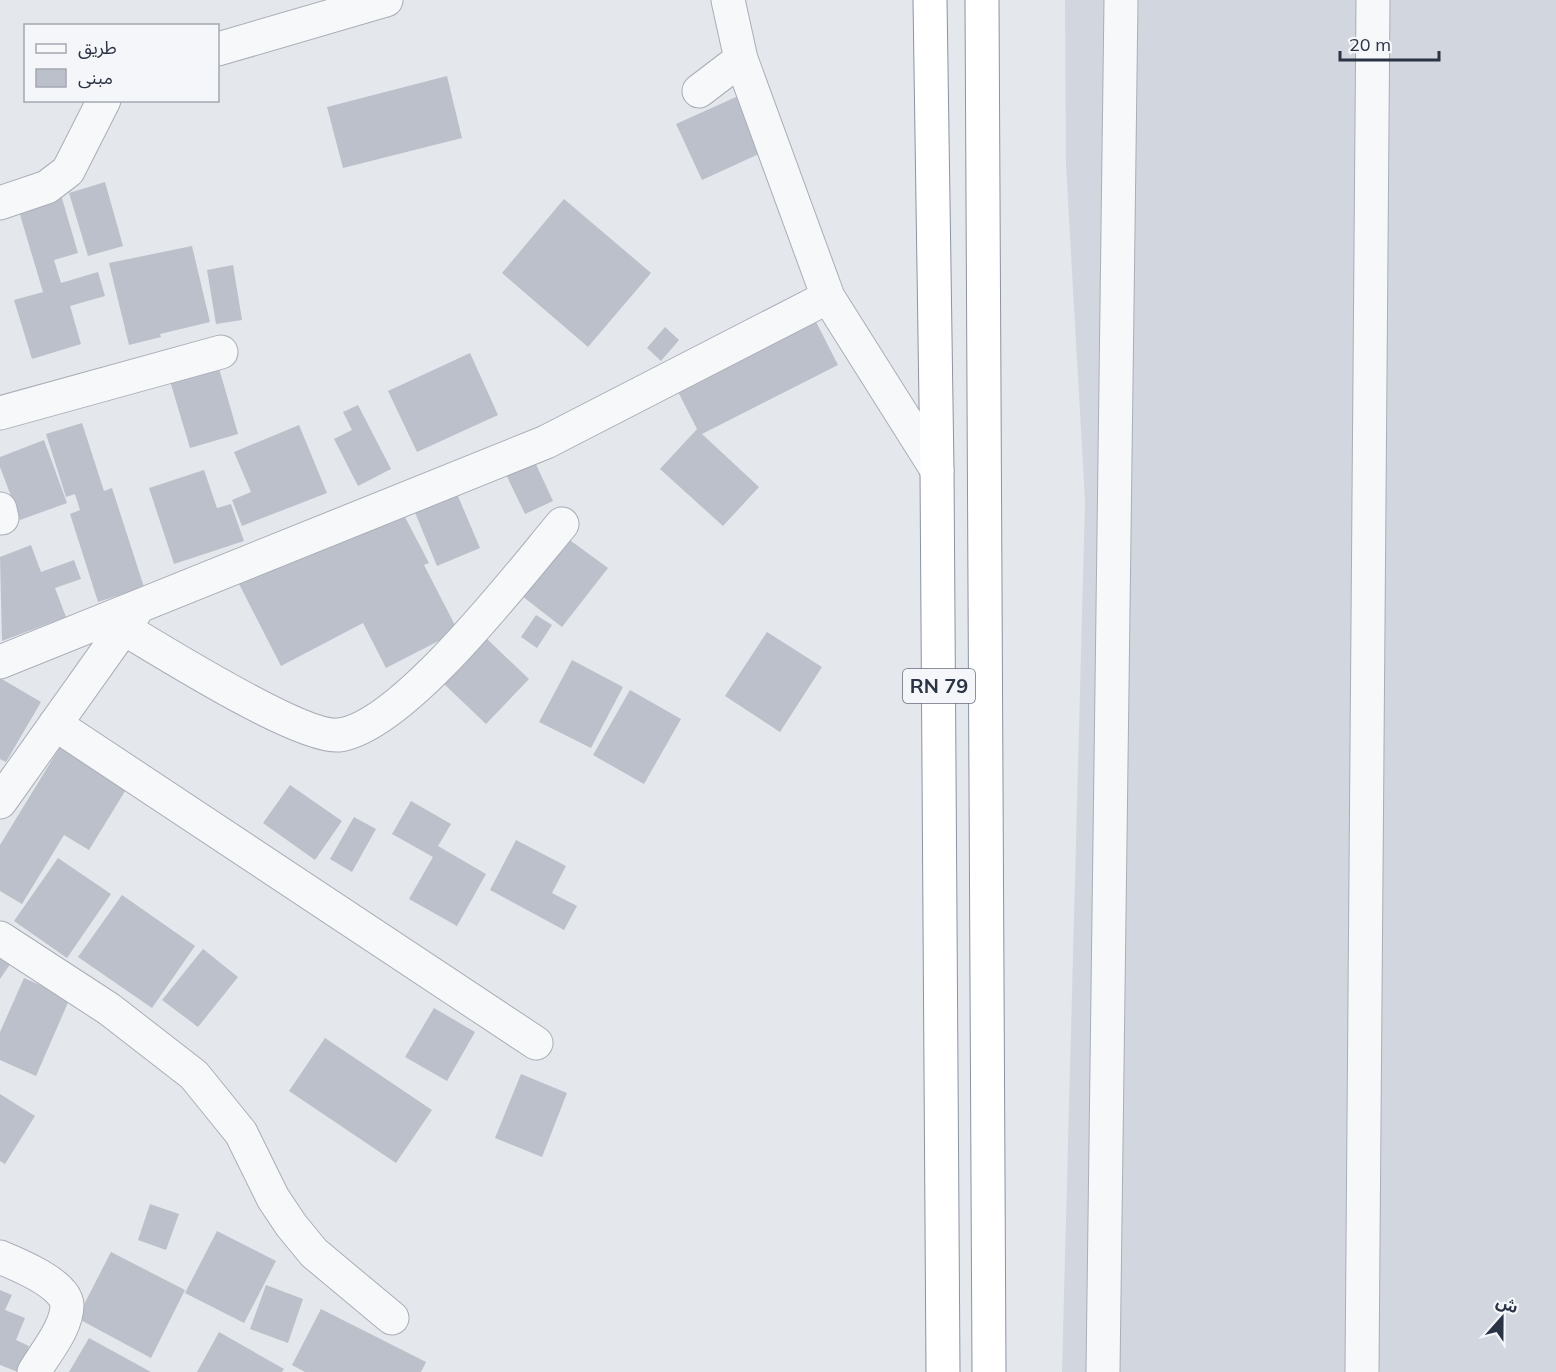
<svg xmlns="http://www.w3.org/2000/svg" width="1556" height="1372" viewBox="0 0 1556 1372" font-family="Mulish,'Noto Sans Arabic',sans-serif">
<rect width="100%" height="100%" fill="#e4e7ec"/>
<path fill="#d2d6de" d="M1065,0H1556V1372H1062L1085,501L1066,165Z"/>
<path fill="#bbc0ca" d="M447,76L462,138L343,168L327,107Z
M756,88L761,153L702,180L676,124Z
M105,182L123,246L88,256L69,193Z
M61,195L78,253L54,260L61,283L98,272L105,296L70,306L81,344L32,359L14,300L43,292L18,208Z
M564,199L651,273L588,347L502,273Z
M192,246L210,322L160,334L161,337L129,345L109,263Z
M233,265L242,320L216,324L207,270Z
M812,314L838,365L702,434L759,487L723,526L660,469L697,429L674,384Z
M665,327L679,340L661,361L647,348Z
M470,353L498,415L417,452L388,391Z
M216,358L238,434L190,448L167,371Z
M358,405L391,469L358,486L334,439L352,430L343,412Z
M82,423L104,491L112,488L144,587L98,602L70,514L80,510L75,494L66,497L46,434Z
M299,425L327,493L242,526L232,500L251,492L234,452Z
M44,440L67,503L20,520L0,467V457Z
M528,447L553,501L525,514L499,460Z
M204,470L217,508L231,504L244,541L174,564L149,488Z
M449,475L480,548L437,566L407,493Z
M395,498L429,563L424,565L458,631L386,668L363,623L281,666L237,580Z
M567,538L608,568L562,627L522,596Z
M31,545L41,572L74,560L81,579L55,588L66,617L2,641L0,557Z
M536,615L552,625L537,648L521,637Z
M767,632L822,667L780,732L725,696Z
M486,638L529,679L486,724L443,683Z
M572,660L623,687L591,748L539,722Z
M0,678L41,702L6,762L0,759Z
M630,690L681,719L644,784L593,755Z
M63,742L130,783L89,850L64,835L22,904L0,891V845Z
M290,785L342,821L315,860L263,823Z
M411,801L451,824L438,846L486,874L457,926L409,899L433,857L392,834Z
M354,817L376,829L352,872L330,859Z
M516,840L566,866L552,893L577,906L564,930L490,890Z
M58,858L111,894L67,958L14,921Z
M122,895L195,946L152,1008L78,957Z
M0,932L22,947L0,979Z
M203,949L238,977L198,1027L162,1000Z
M24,978L70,998L36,1076L0,1060V1032Z
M434,1008L475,1032L447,1081L405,1057Z
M325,1038L432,1110L396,1163L289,1091Z
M521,1074L567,1093L542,1157L495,1138Z
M0,1094L35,1116L5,1164L0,1161Z
M150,1204L179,1214L166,1250L138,1240Z
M217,1231L276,1261L244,1323L185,1293Z
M111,1252L185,1290L151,1358L77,1318Z
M266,1285L303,1299L288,1343L250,1329Z
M0,1290L12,1295L5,1310L25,1318L16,1340L29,1346L18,1372L0,1365Z
M321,1309L426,1362L421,1372H305L292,1365Z
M219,1332L284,1369L282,1372H197Z
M89,1338L151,1372H69Z"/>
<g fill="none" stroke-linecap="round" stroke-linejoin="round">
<defs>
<path id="minor" d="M728,0L741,59L828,297L937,470
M218,49L386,0
M699,91L741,59
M0,203L47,187L68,171L104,100
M0,413L221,352
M0,509L2,518H0
M123,628C162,651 301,739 339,735C403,727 519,575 562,524
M0,662L546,442L828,297
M55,724L536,1043
M0,802L135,612
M0,938L109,1009L194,1075L241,1133L273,1198L291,1225L314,1253L392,1318
M0,1257C17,1264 66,1284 67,1305C67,1328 45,1353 34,1372
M1103,1372L1121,0
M1362,1372L1373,0"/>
<path id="highway" d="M930,0L937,470L943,1372
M982,0L989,1372"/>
</defs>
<use href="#minor" stroke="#a9aeb7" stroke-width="35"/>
<use href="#highway" stroke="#8b94a3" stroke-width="35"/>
<use href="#minor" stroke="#f7f8fa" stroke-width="33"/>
<use href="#highway" stroke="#fff" stroke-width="33"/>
</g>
<g text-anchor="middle" stroke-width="6" stroke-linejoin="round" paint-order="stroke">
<rect fill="#f4f6f9" stroke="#676e7b" stroke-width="1.5" x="903" y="669" width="72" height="34" rx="4.5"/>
<g font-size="20" font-weight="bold" fill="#2b3445">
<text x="939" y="693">RN 79</text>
</g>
</g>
<rect x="24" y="24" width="195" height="78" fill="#f4f6f9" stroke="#a4a8b1" stroke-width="1.5"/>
<rect x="36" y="44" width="30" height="9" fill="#f7f8fa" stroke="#a4a8b1" stroke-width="1.5"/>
<text x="78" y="54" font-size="18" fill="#2b3445">طريق</text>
<rect x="36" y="69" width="30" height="18" fill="#bbc0ca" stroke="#a4a8b1" stroke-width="1.5"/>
<text x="78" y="84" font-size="18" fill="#2b3445">مبنى</text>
<g transform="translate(1502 1318) rotate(21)" stroke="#f4f6f9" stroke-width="4.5" paint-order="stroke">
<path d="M0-4.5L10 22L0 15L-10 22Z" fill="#2b3445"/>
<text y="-9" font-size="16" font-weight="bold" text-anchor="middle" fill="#2b3445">ش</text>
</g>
<path d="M1340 51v9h99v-9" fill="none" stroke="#2b3445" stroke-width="3"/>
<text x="1349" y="51" font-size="18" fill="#2b3445" stroke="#f4f6f9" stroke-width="4.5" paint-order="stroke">20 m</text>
</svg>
